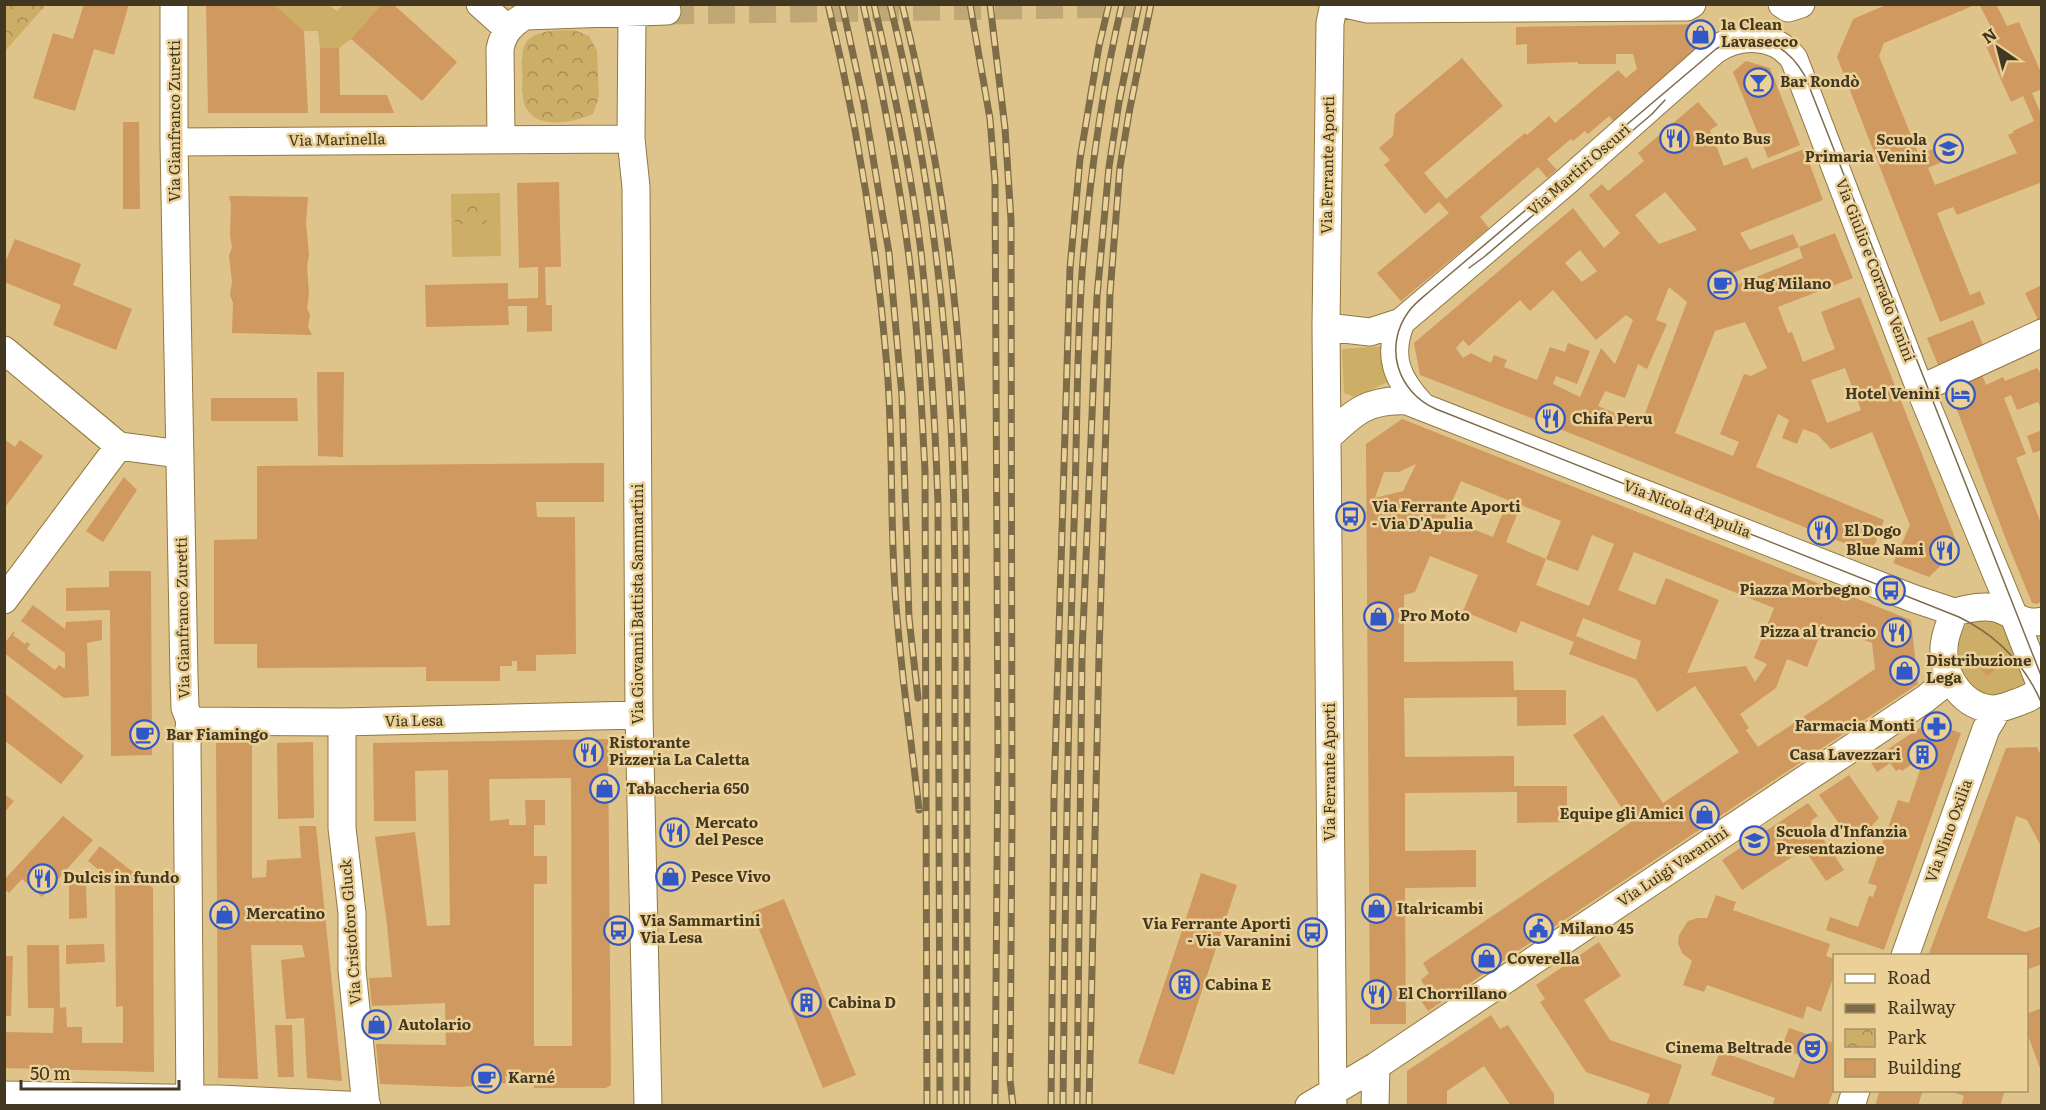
<svg xmlns="http://www.w3.org/2000/svg" width="2046" height="1110" viewBox="0 0 2046 1110" font-family="Literata,serif">
<defs>
<pattern id="park-crowns" width="20" height="18" patternUnits="userSpaceOnUse" patternTransform="scale(1.5)"><rect width="20" height="18" fill="#cdae67"/><path d="M2 6a3 3 0 1 1 6 0M12 15a3 3 0 1 1 6 0" fill="none" stroke="#a88e54"/></pattern>
</defs>
<rect width="100%" height="100%" fill="#dec48a"/>
<path fill="#cdae67" d="M273,5H329L337,11L343,5H382L351,39L339,48H320L318,31H304Z
M500,193L501,256L452,257L451,194Z
M1387,346L1399,387L1386,383L1354,397L1344,393L1342,349Z
M1975,614L2007,619L2026,674L2023,685C2013,690 1998,696 1987,694C1962,687 1953,654 1962,632C1964,625 1971,620 1975,614Z"/>
<path fill="url(#park-crowns)" d="M5,4L46,5L5,51L4,5Z
M574,30L589,36L597,51L599,97L593,114C572,123 533,131 524,103C521,93 523,80 522,70C522,60 521,46 529,39C542,29 559,31 574,30Z
M486,204L487,224H455V205Z"/>
<path fill="#d0995f" fill-rule="evenodd" d="M84,4H129L114,55L94,49L75,111L33,98L53,33L73,39Z
M206,4H273L304,31L308,113H208Z
M382,4H393L457,62L422,101L351,39Z
M1979,4H1996L2007,26L2019,22L2042,75V89L2032,93L2042,116V182L1957,215L1953,207L1937,213L1970,295L1980,291L1985,304L1940,322L1837,57L1853,19L1886,5H1975L1884,43L1879,56L1921,160L1930,156L1928,151L1947,144V160L1928,168L1935,185L2017,153L2008,135L2013,133V131L2034,121L2023,96L2011,102L1982,37L1993,31Z
M1707,24L1711,38L1614,122L1609,116L1588,134L1585,131L1573,141L1571,139L1547,159L1557,170L1547,178L1538,167L1480,217L1489,228L1401,301L1377,273L1449,213L1439,202L1425,214L1384,165L1390,160L1379,148L1393,136L1395,114L1462,58L1503,106L1424,173L1446,199L1525,133L1527,135L1549,116L1555,123L1618,70L1626,78L1637,69L1633,54H1616V64H1578V62L1527,64V44L1516,45V27Z
M320,48H339L340,95H387L394,113H320Z
M1746,61L1770,68L1800,145L1768,158L1733,72Z
M1698,102L1718,125L1710,130L1724,166L1747,157L1752,169L1804,149L1823,200L1740,233L1750,250L1793,234L1799,247L1835,233L1853,278L1778,307L1788,333L1792,332L1803,362L1835,349L1821,312L1860,297L1959,548L1929,577L1893,563L1910,525L1872,432L1831,449L1817,434L1803,429L1797,444L1782,438L1789,420L1778,414L1756,467L1884,520L1871,554L1585,439L1420,375L1414,343L1573,208L1604,248L1620,233L1589,195L1602,184L1608,191L1644,161L1638,153ZM1665,192L1697,230L1659,244L1635,215ZM1799,247L1803,258L1724,290L1720,278ZM1580,250L1597,271L1582,282L1565,263ZM1669,287L1687,302L1641,424L1598,406L1605,391L1625,398L1638,364L1647,369L1667,324L1656,320ZM1553,290L1596,340L1626,315L1633,320L1615,364L1601,348L1580,397L1553,384L1556,376L1577,384L1590,351L1568,343L1565,352L1550,347L1537,380L1504,367L1507,360L1494,355L1491,363L1471,353L1463,358L1456,348L1463,340L1469,346L1520,300L1530,311ZM1745,322L1767,368L1751,376L1744,374L1720,434L1739,442L1733,456L1675,433L1715,331ZM1845,368L1861,410L1827,423L1811,380Z
M123,122H139L140,209H123Z
M559,182L561,267H545L546,305H552V331L527,332V306H508L509,325L426,327L425,285L508,283V299L538,298V267L519,268L517,183Z
M229,196L308,197L306,223L309,255L307,266L309,294L307,309L310,314L308,327L312,335L232,333L233,303L230,295L232,282L229,256L232,247L230,236L231,204Z
M15,239L81,264L73,285L132,309L116,350L53,325L61,305L4,282V265Z
M2042,285V328L2025,293Z
M1973,320L1986,353L1941,372L1927,338Z
M2037,368L2042,375V410L2038,402L2017,410L2011,395L2004,398L2026,454L2016,458L2042,526V601L2037,604L2032,603L2005,537L1959,415L1946,387L1981,372L1986,385L2003,377L2005,381Z
M317,372H344L343,457L318,456Z
M211,398H297L298,421H211Z
M1402,419L1911,620L1918,684L1428,1011L1420,999L1429,993L1421,980L1429,973L1423,963L1631,822L1573,735L1603,715L1663,803L1739,752L1695,686L1657,712L1636,679L1569,654L1574,642L1521,621L1516,633L1463,611L1478,575L1430,556L1415,592L1404,595V662L1513,661L1514,690H1566V725L1517,726V697L1404,698L1405,757L1514,756V786H1567V822L1517,823V792L1405,793V851L1476,850V887L1405,888L1406,1024H1370L1366,444ZM1416,464L1403,491L1375,498L1384,472H1399ZM1461,481L1508,500L1493,537L1445,518ZM1521,505L1561,521L1546,559L1578,571L1592,535L1614,544L1589,606L1536,585L1546,559L1506,542ZM1634,552L1774,608L1754,658L1767,664L1755,682L1746,666L1687,673L1719,600L1666,578L1655,605L1618,590ZM1583,618L1641,641L1636,660L1576,636ZM1824,625L1872,643L1875,669L1758,747L1746,730L1749,728L1740,714L1776,688L1787,659L1807,667Z
M2042,430V450L2033,453L2027,436Z
M4,439L15,447L20,440L43,456L4,509Z
M604,463V502H536L537,517H575L576,654L536,655V671H517V661H512V666H500V681H426V667L257,668V644H214V540L257,539V466Z
M124,477L137,490L103,542L86,531Z
M109,571H151L152,755L111,756L110,610L66,611V588L109,587Z
M33,605L65,629L66,622L102,620V640L87,643L89,696L64,698L4,653V644L13,632L15,633L13,635L25,644L27,642L30,644L27,649L55,670L59,665L65,669V653L21,621Z
M1983,655L1995,670L1987,676L1975,663Z
M4,693L84,756L61,784L4,740Z
M1939,715L1944,724L1952,730L1961,733L1884,950L1826,930L1830,917L1858,927L1869,896L1873,897L1877,886L1868,883L1898,800L1909,803L1922,764L1918,760L1902,771L1900,769L1896,771L1890,763L1877,772L1870,761Z
M608,739L611,1085L606,1088H534V1075L505,1076L506,1083L460,1087L380,1084L376,1044L446,1045L445,1003L372,1006L369,978L392,977L387,925L375,837L415,832L427,926L450,925L448,770L415,771L416,821H374L373,743ZM571,778L572,1046H534V884H547V856H534V825H545V800H525L526,825H509V819L490,821L489,779Z
M252,742V878L266,877L267,860L301,858L299,826H316L342,1081L307,1078L304,1018L286,1019L281,960L305,957L302,945H251L258,1079L218,1078L216,743Z
M313,742L314,818L278,819L277,743Z
M2037,747L2042,758V848L2027,820L2016,816L1987,918L2025,932L2042,926V964L2026,970V956H1928L2006,748Z
M1849,775L1879,818L1854,845L1819,795Z
M4,794L14,801L4,813Z
M1808,803L1818,816L1811,821L1844,870L1826,881L1804,849L1742,890L1722,860Z
M63,816L93,840L42,897L22,879L9,893L4,889V880Z
M100,846L153,888L154,1072L4,1068V1032L53,1033L54,1008H28L27,945H59L60,1008L66,1007L67,1027H82V1043H123V1006L116,1007L115,883L88,861Z
M1201,873L1237,885L1174,1075L1138,1063Z
M69,884H86L87,918L69,919Z
M1716,895L1736,902L1733,910L1830,944L1826,956L1834,959V975L1821,1012L1807,1006L1803,1019L1707,985L1704,992L1683,985L1692,961L1682,953L1678,943L1679,935L1688,921L1698,918H1707Z
M784,899L856,1075L823,1088L752,912Z
M1599,942L1621,976L1584,1000L1610,1040L1682,1065L1668,1106H1646L1650,1094L1586,1072L1540,1002L1545,999L1536,985Z
M104,944L105,962L66,964V945Z
M4,956H13L11,1016H4Z
M2042,1008V1071H2041L2026,1030V1014Z
M1491,1015L1500,1029L1508,1025L1554,1094V1106H1511L1484,1066L1447,1091V1106H1407V1071Z
M275,1025H292L294,1077H278Z
M1789,1028L1834,1043V1088L1828,1106H1772L1775,1098L1711,1075L1720,1051L1794,1078L1802,1056L1781,1049Z
M1880,1090H1923L1918,1106H1875Z
M2005,1090L2000,1106H1961L1964,1096L1950,1091Z"/>
<g fill="none" stroke-linecap="round" stroke-linejoin="round">
<path stroke="#bfa875" stroke-width="27" stroke-dasharray="27 14" stroke-linecap="butt" d="M667,11L1134,4"/>
<defs>
<path id="minor" d="M174,4V142L184,677L185,708L190,721L187,744L190,1106
M480,4L508,29
M630,4L632,13L631,139L636,187L639,715L648,1106
M1345,4L1368,9L1687,7L1692,4
M1782,4L1788,8L1801,4
M501,139L500,49C503,33 511,24 525,16L667,11
M174,142L631,139
M1401,322C1387,357 1397,379 1421,405
M1326,327L1370,332L1401,322L1567,181L1715,50C1739,34 1775,33 1794,59L1920,389L2013,614L2042,689
M4,350L119,446L180,454
M1920,389L2042,333
M1327,438C1354,412 1368,399 1407,401L1912,598L1954,612
M4,600L119,446
M1954,612C1950,624 1944,636 1944,648C1942,677 1964,709 1995,709C2001,708 2008,706 2013,704C2024,700 2034,697 2041,688
M1954,612C1968,609 1982,605 1996,608C2014,613 2023,626 2042,621
M190,721L342,722L639,715
M342,722V828L352,913V970L366,1106
M1905,956L1986,729L1998,709
M4,1095L219,1099L367,1106
M1309,1106L1376,1066L1925,699L1950,679
M1333,1106L1326,327L1330,23L1334,4
M1375,1106L1376,1066
M1851,1106L1856,1090"/>
</defs>
<use href="#minor" stroke="#907840" stroke-width="29"/>
<use href="#minor" stroke="#fff" stroke-width="27"/>
<path stroke="#7d6c48" stroke-width="1.5" d="M1469,268L1484,257L1652,114L1665,100
M2042,678L1805,76C1786,42 1751,27 1716,49L1430,291C1423,297 1415,303 1409,311C1383,346 1397,392 1436,409L1959,617C1998,636 2025,664 2042,704"/>
<defs>
<path id="rail" d="M828,4C857,124 877,245 887,367C894,450 889,533 897,616C902,681 912,745 919,810
M842,4L864,104L889,253L902,396L909,618L918,698
M863,4C882,88 898,172 909,257C918,328 921,399 925,471L927,1106
M874,4C893,86 911,169 921,252C930,335 935,419 938,503L940,1106
M890,4C924,143 944,285 951,427C956,527 955,628 955,728C955,854 956,979 956,1106
M902,4C931,122 952,246 960,366C967,463 966,559 967,655C968,805 967,955 967,1106
M970,4L990,119L995,181L998,748L995,1106
M990,4L1005,128L1011,220L1012,819L1010,1080L1013,1106
M1051,1106L1054,795L1070,268L1080,159L1099,46L1109,4
M1063,1106C1065,902 1068,698 1075,495C1077,421 1077,347 1082,273C1089,183 1101,93 1122,4
M1077,1106L1082,654L1097,296L1109,167L1119,102L1139,4
M1089,1106L1099,655L1110,293L1120,167L1129,113L1151,4"/>
</defs>
<use href="#rail" stroke="#7d6c48" stroke-width="7"/>
<use href="#rail" stroke="#ebd197" stroke-width="4.5" stroke-dasharray="14" stroke-linecap="butt"/>
</g>
<defs>
<symbol id="shop-ring" viewBox="-11 -11 22 22"><circle r="9.5" fill="#ebd197" stroke="#3257c7" stroke-width="1.5"/><path d="M-5-2.5h2.3a2.7 3.5 0 0 1 5.4 0H5L5.5 6h-11ZM-1.5-2.5h3a1.5 2.3 0 0 0-3 0Z" fill="#3257c7"/></symbol>
<symbol id="bar-ring" viewBox="-11 -11 22 22"><circle r="9.5" fill="#ebd197" stroke="#3257c7" stroke-width="1.5"/><path d="M-6-5H6L.8 .8V4.5H3.5V6h-7V4.5H-.8V.8Z" fill="#3257c7"/></symbol>
<symbol id="restaurant-ring" viewBox="-11 -11 22 22"><circle r="9.5" fill="#ebd197" stroke="#3257c7" stroke-width="1.5"/><path d="M-5-6h1v4h1v-4h1v4h1v-4h1v5L-1.5 .5V6h-2V.5L-5-1ZM5-6V6H3V1.5H1.5Q1.5-4 5-6Z" fill="#3257c7"/></symbol>
<symbol id="school-ring" viewBox="-11 -11 22 22"><circle r="9.5" fill="#ebd197" stroke="#3257c7" stroke-width="1.5"/><path d="M0-5L7-2L0 1L-7-2ZM-4 1L0 2.5L4 1V4Q0 6-4 4Z" fill="#3257c7"/></symbol>
<symbol id="cafe-ring" viewBox="-11 -11 22 22"><circle r="9.5" fill="#ebd197" stroke="#3257c7" stroke-width="1.5"/><path d="M-5.5-4.5H6V0H3Q3 3.5 0 3.5H-2.5Q-5.5 3.5-5.5 0ZM3-3.2v2h1.7v-2ZM-6 4.5H4V6H-6Z" fill="#3257c7"/></symbol>
<symbol id="hotel-ring" viewBox="-11 -11 22 22"><circle r="9.5" fill="#ebd197" stroke="#3257c7" stroke-width="1.5"/><path d="M-6-4.5h1.5V1H6V5H4.5V3h-9V5H-6ZM-4 0a1.8 1.8 0 1 1 3.6 0ZM.5 0V-2.5h3Q6-2.5 6 0Z" fill="#3257c7"/></symbol>
<symbol id="bus-ring" viewBox="-11 -11 22 22"><circle r="9.5" fill="#ebd197" stroke="#3257c7" stroke-width="1.5"/><path d="M-5-6H5V4H4V6H2V4H-2V6H-4V4H-5ZM-3.5-4V0h7V-4ZM-3.5 1.2v1.5H-2V1.2ZM2 1.2v1.5H3.5V1.2Z" fill="#3257c7"/></symbol>
<symbol id="pharmacy-ring" viewBox="-11 -11 22 22"><circle r="9.5" fill="#ebd197" stroke="#3257c7" stroke-width="1.5"/><path d="M-2-6h4v4h4v4h-4v4h-4v-4h-4v-4h4Z" fill="#3257c7"/></symbol>
<symbol id="building-ring" viewBox="-11 -11 22 22"><circle r="9.5" fill="#ebd197" stroke="#3257c7" stroke-width="1.5"/><path d="M-4-6H4V6H1V3H-1V6H-4ZM-2.5-4.3h1.7v1.8h-1.7ZM.8-4.3h1.7v1.8H.8ZM-2.5-1h1.7V.8h-1.7ZM.8-1h1.7V.8H.8Z" fill="#3257c7"/></symbol>
<symbol id="civic-ring" viewBox="-11 -11 22 22"><circle r="9.5" fill="#ebd197" stroke="#3257c7" stroke-width="1.5"/><path d="M-.6-6.5H3V-4.5H.6V-3L4-1V1h2V6H-6V1h2V-1L-.6-3ZM-1.2 2.5V6h2.4V2.5Z" fill="#3257c7"/></symbol>
<symbol id="theatre-ring" viewBox="-11 -11 22 22"><circle r="9.5" fill="#ebd197" stroke="#3257c7" stroke-width="1.5"/><path d="M-5-5.5Q0-4 5-5.5V0Q5 5 0 6Q-5 5-5 0ZM-3.3-2.5H-1v1.5H-3.3ZM1-2.5H3.3v1.5H1ZM-2.8 1Q0 5.5 2.8 1Z" fill="#3257c7"/></symbol>
</defs>
<g fill-rule="evenodd">
<use href="#shop-ring" x="1684" y="18" width="33" height="33"/>
<use href="#bar-ring" x="1742" y="66" width="33" height="33"/>
<use href="#restaurant-ring" x="1658" y="122" width="33" height="33"/>
<use href="#school-ring" x="1932" y="132" width="33" height="33"/>
<use href="#cafe-ring" x="1706" y="268" width="33" height="33"/>
<use href="#hotel-ring" x="1944" y="378" width="33" height="33"/>
<use href="#restaurant-ring" x="1534" y="402" width="33" height="33"/>
<use href="#bus-ring" x="1334" y="500" width="33" height="33"/>
<use href="#restaurant-ring" x="1806" y="514" width="33" height="33"/>
<use href="#restaurant-ring" x="1928" y="534" width="33" height="33"/>
<use href="#bus-ring" x="1874" y="574" width="33" height="33"/>
<use href="#shop-ring" x="1362" y="600" width="33" height="33"/>
<use href="#restaurant-ring" x="1880" y="616" width="33" height="33"/>
<use href="#shop-ring" x="1888" y="654" width="33" height="33"/>
<use href="#pharmacy-ring" x="1920" y="710" width="33" height="33"/>
<use href="#cafe-ring" x="128" y="718" width="33" height="33"/>
<use href="#restaurant-ring" x="572" y="736" width="33" height="33"/>
<use href="#building-ring" x="1906" y="738" width="33" height="33"/>
<use href="#shop-ring" x="588" y="772" width="33" height="33"/>
<use href="#shop-ring" x="1688" y="798" width="33" height="33"/>
<use href="#restaurant-ring" x="658" y="816" width="33" height="33"/>
<use href="#school-ring" x="1738" y="824" width="33" height="33"/>
<use href="#shop-ring" x="654" y="860" width="33" height="33"/>
<use href="#restaurant-ring" x="26" y="862" width="33" height="33"/>
<use href="#shop-ring" x="1360" y="892" width="33" height="33"/>
<use href="#shop-ring" x="208" y="898" width="33" height="33"/>
<use href="#civic-ring" x="1522" y="912" width="33" height="33"/>
<use href="#bus-ring" x="602" y="914" width="33" height="33"/>
<use href="#bus-ring" x="1296" y="916" width="33" height="33"/>
<use href="#shop-ring" x="1470" y="942" width="33" height="33"/>
<use href="#building-ring" x="1168" y="968" width="33" height="33"/>
<use href="#restaurant-ring" x="1360" y="978" width="33" height="33"/>
<use href="#building-ring" x="790" y="986" width="33" height="33"/>
<use href="#shop-ring" x="360" y="1008" width="33" height="33"/>
<use href="#theatre-ring" x="1796" y="1032" width="33" height="33"/>
<use href="#cafe-ring" x="470" y="1062" width="33" height="33"/>
</g>
<g text-anchor="middle" stroke-width="5" stroke-linejoin="round" paint-order="stroke">
<g font-size="15" font-weight="bold" fill="#423720" stroke="#ebd197" text-anchor="start">
<text x="1721" y="30">1a Clean<tspan x="1721" dy="17">Lavasecco</tspan></text>
<text x="1780" y="87">Bar Rondò</text>
<text x="1695" y="144">Bento Bus</text>
<text x="1927" y="145" text-anchor="end">Scuola<tspan x="1927" dy="17">Primaria Venini</tspan></text>
<text x="1743" y="289">Hug Milano</text>
<text x="1940" y="399" text-anchor="end">Hotel Venini</text>
<text x="1572" y="424">Chifa Peru</text>
<text x="1372" y="512">Via Ferrante Aporti<tspan x="1372" dy="17">- Via D'Apulia</tspan></text>
<text x="1844" y="536">El Dogo</text>
<text x="1924" y="555" text-anchor="end">Blue Nami</text>
<text x="1870" y="595" text-anchor="end">Piazza Morbegno</text>
<text x="1400" y="621">Pro Moto</text>
<text x="1876" y="637" text-anchor="end">Pizza al trancio</text>
<text x="1926" y="666">Distribuzione<tspan x="1926" dy="17">Lega</tspan></text>
<text x="1915" y="731" text-anchor="end">Farmacia Monti</text>
<text x="166" y="740">Bar Fiamingo</text>
<text x="609" y="748">Ristorante<tspan x="609" dy="17">Pizzeria La Caletta</tspan></text>
<text x="1901" y="760" text-anchor="end">Casa Lavezzari</text>
<text x="626" y="794">Tabaccheria 650</text>
<text x="1684" y="819" text-anchor="end">Equipe gli Amici</text>
<text x="695" y="828">Mercato<tspan x="695" dy="17">del Pesce</tspan></text>
<text x="1776" y="837">Scuola d'Infanzia<tspan x="1776" dy="17">Presentazione</tspan></text>
<text x="691" y="882">Pesce Vivo</text>
<text x="63" y="883">Dulcis in fundo</text>
<text x="1397" y="914">Italricambi</text>
<text x="246" y="919">Mercatino</text>
<text x="640" y="926">Via Sammartini<tspan x="640" dy="17">Via Lesa</tspan></text>
<text x="1291" y="929" text-anchor="end">Via Ferrante Aporti<tspan x="1291" dy="17">- Via Varanini</tspan></text>
<text x="1560" y="934">Milano 45</text>
<text x="1507" y="964">Coverella</text>
<text x="1205" y="990">Cabina E</text>
<text x="1398" y="999">El Chorrillano</text>
<text x="828" y="1008">Cabina D</text>
<text x="398" y="1030">Autolario</text>
<text x="1792" y="1053" text-anchor="end">Cinema Beltrade</text>
<text x="508" y="1083">Karné</text>
</g>
<g font-size="15" fill="#423720" stroke="#ebd197">
<text transform="translate(175 121) rotate(-90)" y="5">Via Gianfranco Zuretti</text>
<text transform="translate(337 140) rotate(-1)" y="5">Via Marinella</text>
<text transform="translate(1328 165) rotate(-89)" y="5">Via Ferrante Aporti</text>
<text transform="translate(1579 170) rotate(-41)" y="5">Via Martiri Oscuri</text>
<text transform="translate(1875 270) rotate(69)" y="5">Via Giulio e Corrado Venini</text>
<text transform="translate(1687 509) rotate(21)" y="5">Via Nicola d'Apulia</text>
<text transform="translate(638 604) rotate(-90)" y="5">Via Giovanni Battista Sammartini</text>
<text transform="translate(183 618) rotate(-91)" y="5">Via Gianfranco Zuretti</text>
<text transform="translate(414 721) rotate(-1)" y="5">Via Lesa</text>
<text transform="translate(1330 772) rotate(-90)" y="5">Via Ferrante Aporti</text>
<text transform="translate(1949 831) rotate(-70)" y="5">Via Nino Oxilia</text>
<text transform="translate(1673 867) rotate(-34)" y="5">Via Luigi Varanini</text>
<text transform="translate(351 932) rotate(-94)" y="5">Via Cristoforo Gluck</text>
</g>
</g>
<rect width="2046" height="1110" fill="none" stroke="#423720" stroke-width="12"/>
<rect x="1833" y="954" width="195" height="138" fill="#ebd197" stroke="#a79367" stroke-width="1.5"/>
<rect x="1845" y="974" width="30" height="9" fill="#ffffff" stroke="#a79367" stroke-width="1.5"/>
<text x="1887" y="984" font-size="18" fill="#423720">Road</text>
<rect x="1845" y="1004" width="30" height="9" fill="#7d6c48" stroke="#a79367" stroke-width="1.5"/>
<text x="1887" y="1014" font-size="18" fill="#423720">Railway</text>
<rect x="1845" y="1029" width="30" height="18" fill="url(#park-crowns)" stroke="#a79367" stroke-width="1.5"/>
<text x="1887" y="1044" font-size="18" fill="#423720">Park</text>
<rect x="1845" y="1059" width="30" height="18" fill="#d0995f" stroke="#a79367" stroke-width="1.5"/>
<text x="1887" y="1074" font-size="18" fill="#423720">Building</text>
<g transform="translate(1998 48) rotate(325)" stroke="#ebd197" stroke-width="4.5" paint-order="stroke">
<path d="M0-4.5L10 22L0 15L-10 22Z" fill="#423720"/>
<text y="-9" font-size="16" font-weight="bold" text-anchor="middle" fill="#423720">N</text>
</g>
<path d="M21 1080v9h158v-9" fill="none" stroke="#423720" stroke-width="3"/>
<text x="30" y="1080" font-size="18" fill="#423720" stroke="#ebd197" stroke-width="4.5" paint-order="stroke">50 m</text>
</svg>
